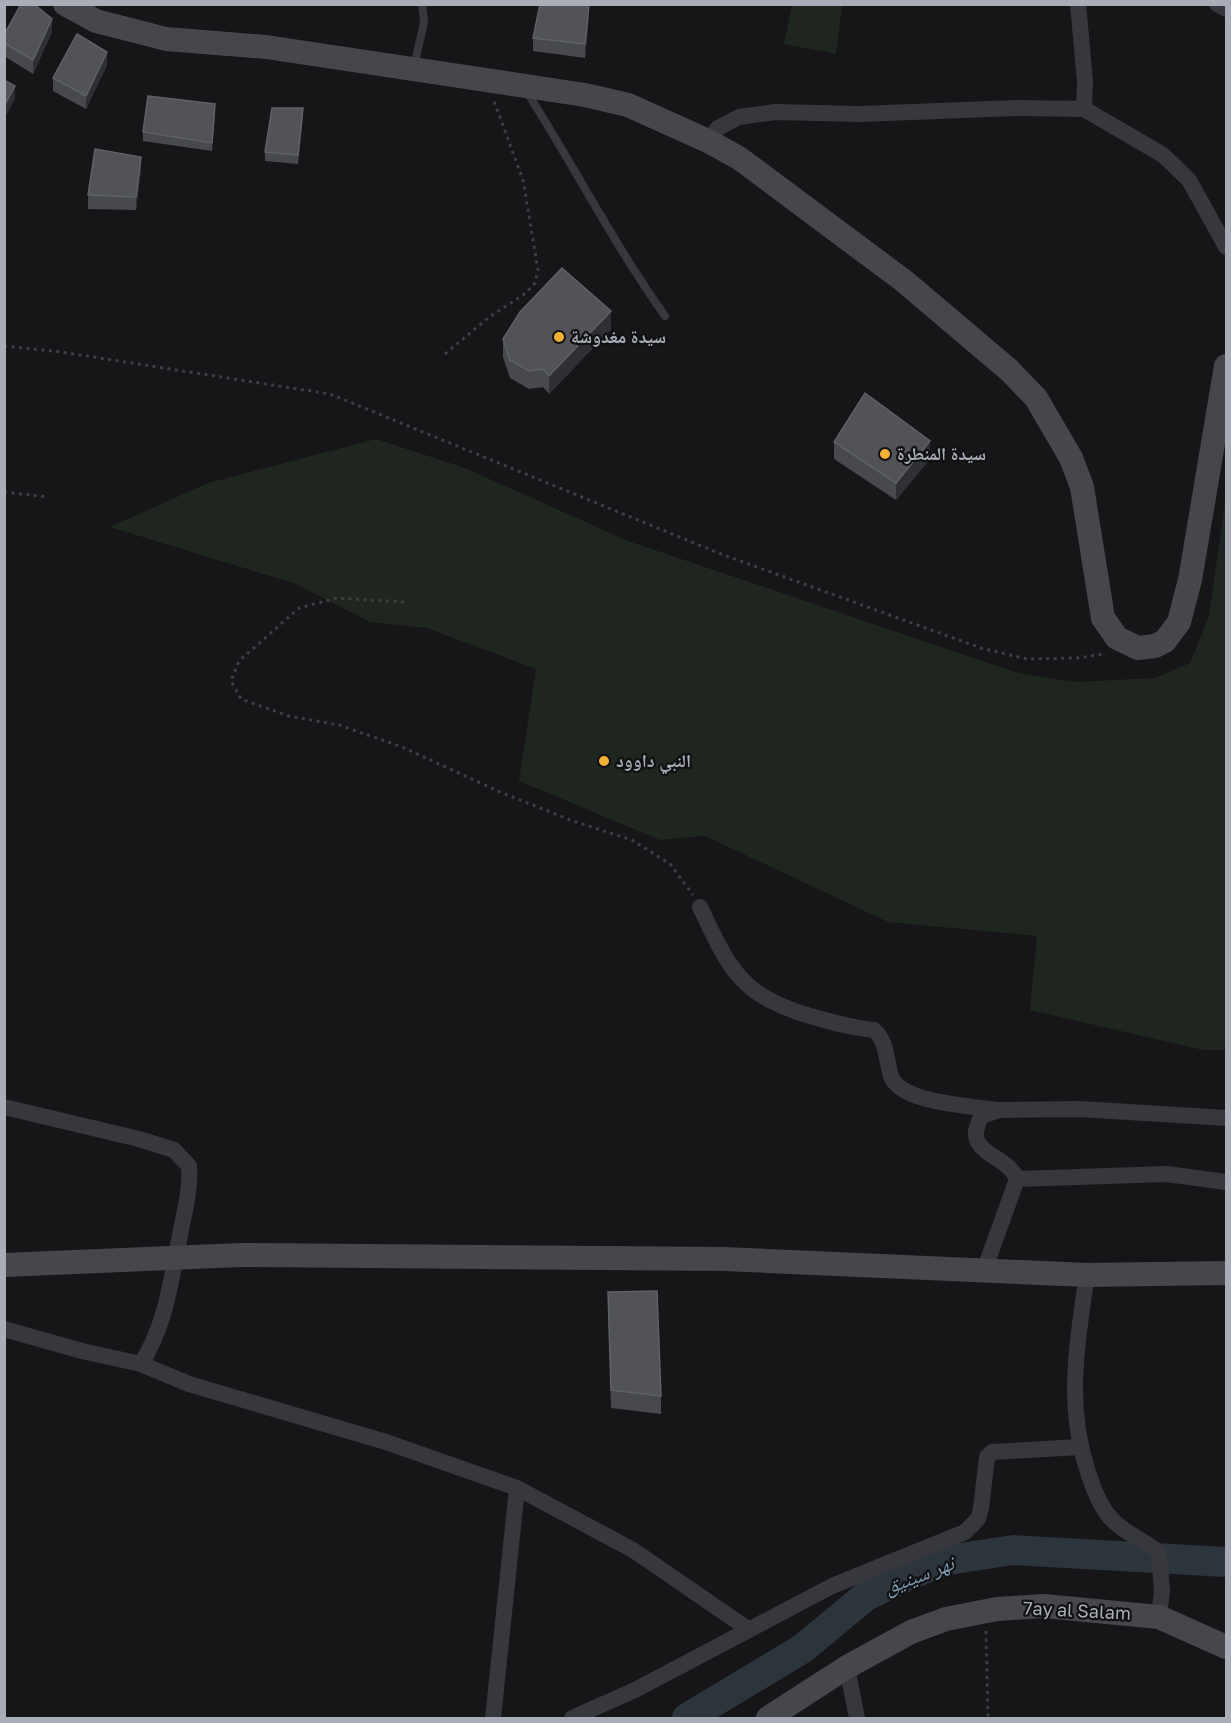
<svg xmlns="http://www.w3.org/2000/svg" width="1231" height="1723" viewBox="0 0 1231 1723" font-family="'Golos Text','Noto Naskh Arabic',sans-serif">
<rect width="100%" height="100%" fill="#161618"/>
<path fill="#1e261f" d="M792,5H842L836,54L784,44Z
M376,439L465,468L628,541L1015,672L1074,682L1155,678L1190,663L1209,616L1226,496V1050H1203L1030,1010L1037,936L888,922L705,836L660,840L519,781L536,669L427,628L370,622L296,584L110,527L208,483Z"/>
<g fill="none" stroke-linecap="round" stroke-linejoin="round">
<path stroke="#2c353c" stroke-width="30" d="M687,1718L802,1649L866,1596L911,1574L948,1560L1013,1550L1226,1562"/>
<path stroke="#3d3f44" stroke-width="3" stroke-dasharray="3 4.5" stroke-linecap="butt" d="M4,346L61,352L330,394L721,554L981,648L1027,659L1078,658L1104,654
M445,354L488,318L526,293L535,283L538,270L523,180L494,101
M4,492L48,497
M404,602L337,598L299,608L239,661L231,681L241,699L289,716L339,725L402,747L500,792L573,821L632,840L670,864L693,895
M986,1631L988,1718"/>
<path stroke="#37383d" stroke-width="8" d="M414,67L424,22L422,4
M525,89C573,164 613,243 665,316"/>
<path stroke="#37383d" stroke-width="16" d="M1078,4L1085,81L1084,109
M1217,4L1226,9
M708,141L718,128L739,117L775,112L860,114L1017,108L1084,109L1163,155L1189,180L1226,247
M700,907C730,970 740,995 810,1016C831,1022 852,1028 874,1030C887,1041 886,1060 891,1076C900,1103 971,1106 997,1110
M4,1107L139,1139L174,1150L189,1166C191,1190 184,1213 180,1235C171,1280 166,1325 141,1364
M1017,1179L1167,1174L1226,1182
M984,1271L1017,1179C1007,1153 959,1154 982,1116L999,1110L1080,1109L1226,1118
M1087,1275C1077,1341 1066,1404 1087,1469C1092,1485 1098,1502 1108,1515C1121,1532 1143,1539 1159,1553L1162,1591L1159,1617
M4,1329L82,1351L141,1364L189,1384L386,1442L517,1488L633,1550L748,1629
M847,1667L857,1718
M493,1718L517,1488
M572,1718L635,1690L832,1586L965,1532L978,1519L981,1508L987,1457L992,1452L1080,1447"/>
<path stroke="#45474d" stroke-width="24" d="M65,4L96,21L166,39L266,47L585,95L628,105L708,141L739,158L904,281L1009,370L1036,398L1071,458L1082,487L1103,618L1117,638L1138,648L1155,646L1165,641L1179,622L1190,580L1226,366
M4,1265L241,1255L724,1259L1087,1275L1226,1273
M768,1718L847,1667L911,1632L946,1619L997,1609L1044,1606L1159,1617L1226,1647"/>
</g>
<path fill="#47494d" d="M589,16L585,58L533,51V38Z
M52,32L33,74L4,56V35Z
M107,65L86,109L53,91V78Z
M215,113L212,151L143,141V132Z
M303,116L298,164L265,161V152Z
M141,170L136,210L88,209V195Z
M611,329L549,394L543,387L529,389L510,378L503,357V339Z
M834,442L930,459L896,500L834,459Z
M608,1292L661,1396V1414L611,1408Z"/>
<path fill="#2f3033" d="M589,4V16L585,58V44Z
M52,19V32L33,74V60Z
M107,52V65L86,109V96Z
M15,86V99L4,119V106Z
M215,104V113L212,151V143Z
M303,108V116L298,164V155Z
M141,157V170L136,210V197Z
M611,311V329L549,394V376Z
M930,441V459L896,500V483Z"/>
<path fill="#525359" stroke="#5f6168" stroke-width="1.5" d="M21,4H34L52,19L33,60L4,43V35Z
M540,4H589L585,44L533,38Z
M77,34L107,52L86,96L53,78Z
M4,80L15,86L4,106Z
M148,96L215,104L212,143L143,132Z
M272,108H303L298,155L265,152Z
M95,149L141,157L136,197L88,195Z
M562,268L611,311L549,376L543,369L529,371L510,360L503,339L520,312Z
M865,393L930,441L896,483L834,442Z
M657,1291L661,1396L611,1390L608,1292Z"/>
<g fill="#f2b134" stroke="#111113" stroke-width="2">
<circle cx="559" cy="337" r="6"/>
<circle cx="885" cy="454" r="6"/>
<circle cx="604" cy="761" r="6"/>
</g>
<g text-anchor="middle" stroke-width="4.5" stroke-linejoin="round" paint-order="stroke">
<g font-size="18" font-weight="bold" fill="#a8adb8" stroke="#111113" text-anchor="start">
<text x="571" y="343">سيدة مغدوشة</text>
<text x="897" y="460">سيدة المنطرة</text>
<text x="616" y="767">النبي داوود</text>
</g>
<g font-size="18" fill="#a8adb8" stroke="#111113">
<text transform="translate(1077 1611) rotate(3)" y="6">7ay al Salam</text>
</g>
<g font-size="20" font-style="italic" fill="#7f9bb3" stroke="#111113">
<text transform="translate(919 1575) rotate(-21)" y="7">نهر سينيق</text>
</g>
</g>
<rect width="1231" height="1723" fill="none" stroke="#a8adb8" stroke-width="12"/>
</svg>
